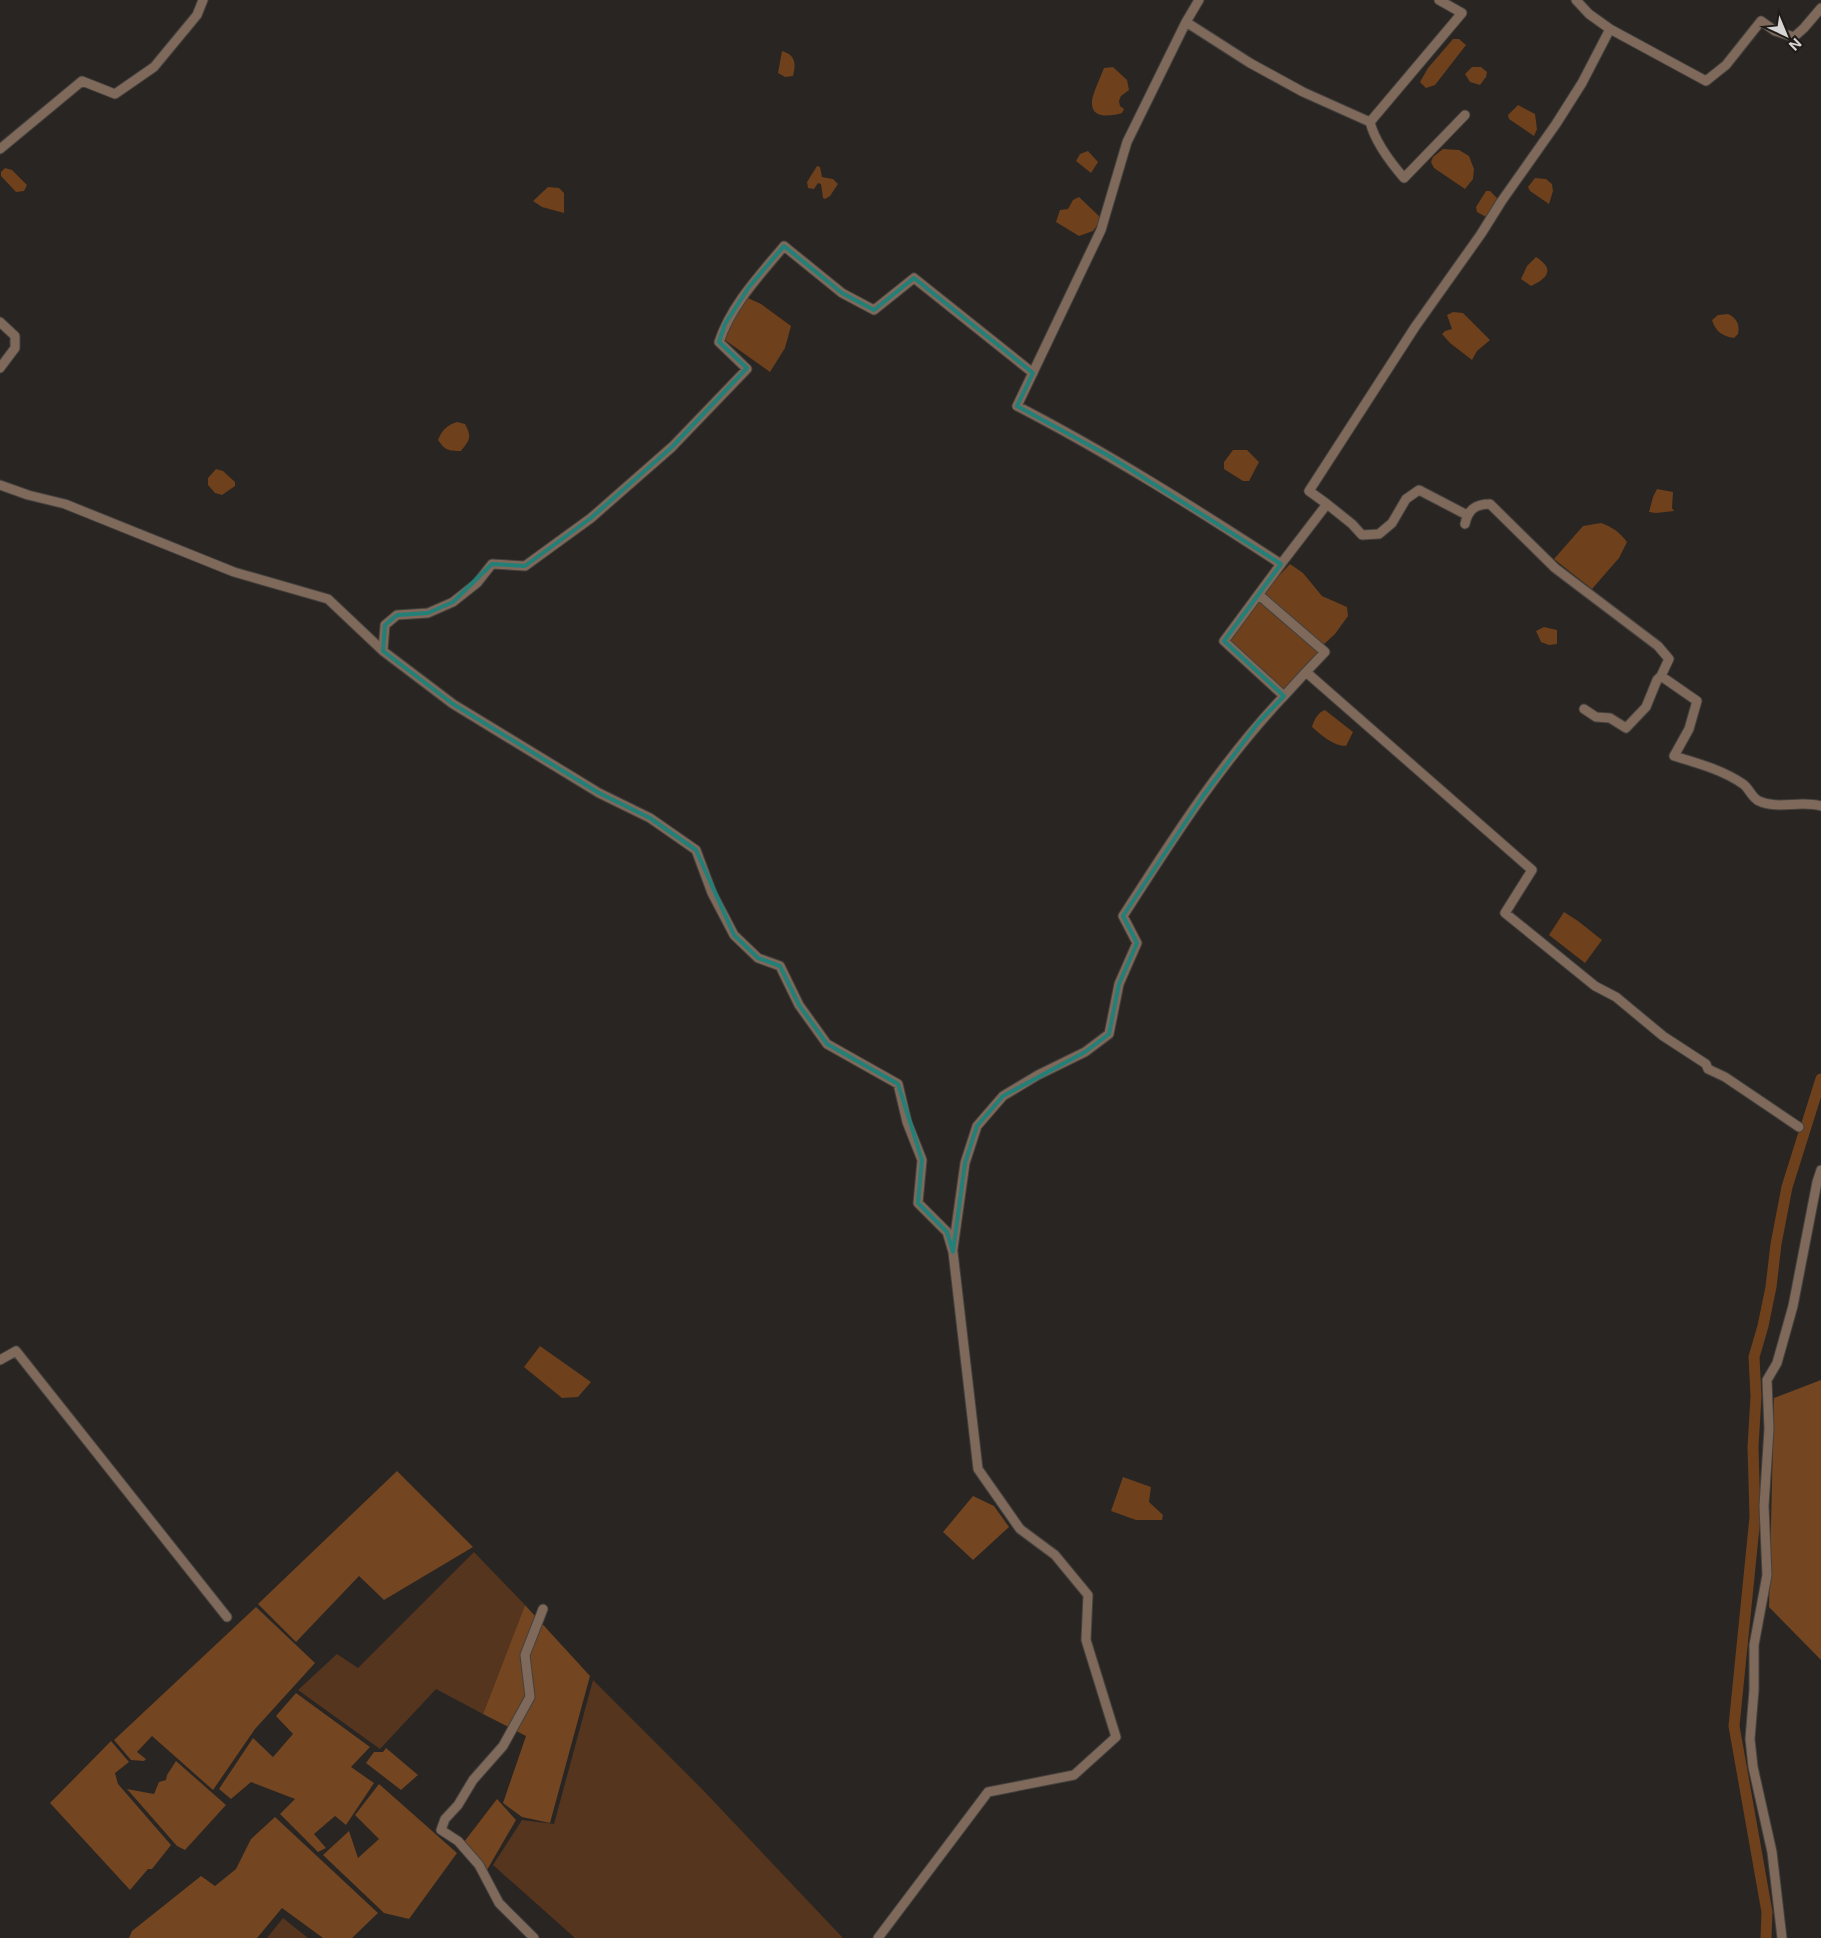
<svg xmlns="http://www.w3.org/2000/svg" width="1821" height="1938" viewBox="0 0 1821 1938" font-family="Inter,sans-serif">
<rect width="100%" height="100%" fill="#282522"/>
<path fill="#55351e" d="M474,1552L525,1605L483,1714L436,1689L380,1749L298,1690L337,1654L358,1668Z
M593,1680L702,1789L843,1938H575L493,1865L522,1820L554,1824Z
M283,1918L308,1938H267Z"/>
<path fill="#734521" d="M1821,1380V1660L1769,1607L1774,1398Z
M397,1471L473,1547L384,1600L359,1576L296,1642L258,1604Z
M973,1496L994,1506L1009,1527L973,1560L943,1532Z
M525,1605L590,1676L550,1823L522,1817L503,1803L526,1736L483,1714Z
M256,1607L315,1663L255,1729L213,1790L152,1736L137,1752L146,1759L144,1761L131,1760L114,1740Z
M296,1693L370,1747L351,1767L374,1783L346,1825L335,1816L314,1834L326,1848L318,1852L280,1814L295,1799L251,1782L231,1799L219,1789L253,1738L273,1757L293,1734L276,1716Z
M111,1741L129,1762L115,1773L118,1784L171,1845L152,1869H148L130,1890L50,1803Z
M386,1748L418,1775L401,1790L366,1763L374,1752H383Z
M176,1761L226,1805L185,1850L177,1846L127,1789L154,1794L159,1782L166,1780L167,1775Z
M379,1784L457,1853L409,1919L384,1913L323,1855L349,1831L358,1858L379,1839L355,1815Z
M497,1799L516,1820L487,1870L464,1842Z
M275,1817L378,1913L352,1938H323L282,1908L257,1938H129L132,1931L201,1876L215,1886L236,1869L251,1839Z"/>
<path fill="#6e401c" d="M1453,39H1459L1466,45L1435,85L1426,88L1420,82L1428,68Z
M782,51C796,55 796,64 793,76L785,77L778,73Z
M1113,67L1127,80L1129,90L1121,96L1119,101L1120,106L1124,109L1122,113C1112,116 1091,120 1092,102C1092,95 1101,76 1104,68Z
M1472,67H1481L1487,72L1486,77L1480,85L1470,82L1465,74Z
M1518,105L1535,114L1537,129L1534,136L1509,119L1508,115Z
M1443,149L1459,150L1469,156L1474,169L1473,179L1465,189L1434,168L1431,162L1433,157Z
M1088,151L1098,162L1091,173L1076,161L1080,154Z
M817,166L820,167L822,177L833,179L838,184L830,196L825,199L823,198L821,184L818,183L814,189L808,188L807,182Z
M5,168L12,170L27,185L24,191L16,192L1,176V172Z
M1535,178L1546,179L1552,184L1553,191L1549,204L1530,191L1528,187Z
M548,187L559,188L564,193V213L542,207L533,201Z
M1486,191H1490L1499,200L1486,217L1477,212L1476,207Z
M1079,197L1099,216V223L1093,231L1079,236L1056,222L1060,210L1068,209L1073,200Z
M1536,257C1555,269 1548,278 1531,286L1521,279L1527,266Z
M748,298L761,304L791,326L785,348L770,372L725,340L727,327Z
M1453,312L1463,313L1490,340L1477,351L1472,360L1450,343L1442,334L1445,331L1452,329L1447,315Z
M1728,314C1737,318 1740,325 1738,334L1734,338C1722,336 1716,332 1712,320L1718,315Z
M457,422L465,424C472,437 470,440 461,451C448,451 445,450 438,440C442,430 447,425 457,422Z
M1233,450H1247L1259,462L1249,481H1243L1224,469V462Z
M216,469L223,471L235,482V486L222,495L215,493L208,485V478Z
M1657,489L1673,492L1672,508L1674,511L1656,513L1649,512L1653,497Z
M1601,523C1612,527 1620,532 1627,542L1619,558L1592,589L1554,559L1583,526Z
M1290,564L1303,573L1322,596L1347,607L1348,616L1335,634L1323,645L1264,596L1274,581Z
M1259,602L1320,653L1285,691L1230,640Z
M1544,627L1557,630V644L1549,645L1541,642L1536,631Z
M1325,710L1353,732L1346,746C1333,746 1321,735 1312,727C1314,720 1318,712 1325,710Z
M1564,912L1578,921L1602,940L1585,963L1549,935Z
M540,1346L591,1382L578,1397L562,1398L524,1367Z
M1123,1477L1151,1487L1149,1502L1163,1515L1162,1520H1136L1111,1511Z"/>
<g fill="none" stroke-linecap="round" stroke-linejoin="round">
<path stroke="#6e401c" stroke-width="11" d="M1766,1938L1767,1912L1734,1726L1755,1517L1753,1447L1756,1396L1754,1357L1763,1326L1771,1287L1776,1244L1787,1187L1821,1079"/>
<defs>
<path id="minor" d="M1186,22L1199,0
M1610,29L1706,81L1726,65L1761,21L1775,31L1794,37L1804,28L1821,8
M1370,122L1462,13L1439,0
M1370,122C1375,142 1391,163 1404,178L1465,115
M0,149L82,81L115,94L154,67L197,15L203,0
M0,322L15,336V348L0,368
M0,485L28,495L65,504L234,572L328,599L383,651L453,704L599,793L650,818L696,850L712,893L734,935L758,958L780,966L799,1005L827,1044L898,1084L907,1122L922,1160L918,1203L947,1232L953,1252L978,1469L1020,1529L1055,1555L1088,1595L1086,1640L1116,1737L1074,1775L988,1792L878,1938
M1327,504L1309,491L1415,327L1481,234L1501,202L1556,124L1582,83L1610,29L1589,14L1576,0
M1465,524C1468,510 1475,504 1490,504L1555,568L1658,646L1669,659L1661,676
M1281,564L1327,504L1352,524L1362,535L1379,534L1392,523L1406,499L1419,490L1467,515
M1259,595L1325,652L1306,672L1532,870L1505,913L1595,986L1616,997L1663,1036L1706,1064L1708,1069L1725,1077L1799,1127
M383,651L385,625L397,615L428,613L453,602L477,583L492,564L525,566L591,518L672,447L747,369L719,342C731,305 760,275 784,246L842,293L874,310L914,278L1033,373
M1284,696L1306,672
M1584,709L1596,717L1610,718L1626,728L1646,707L1657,680L1661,676L1697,701L1689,729L1674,756C1697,763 1723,770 1743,784C1749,788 1752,798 1759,801C1778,810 1801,800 1821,806
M953,1249L965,1163L977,1126L1003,1096L1038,1075L1085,1052L1109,1034L1119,984L1137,943L1123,916C1172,840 1221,762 1284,696L1224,641L1281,564C1195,508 1108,453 1017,406L1101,230L1127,142L1186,22L1250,63L1303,92L1370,122
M0,1360L16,1351L227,1617
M534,1938L499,1903L479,1865L458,1841L441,1830L445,1819L458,1805L473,1780L503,1746L530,1697L525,1655L543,1609
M1782,1938L1772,1852L1753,1767L1750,1739L1754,1690V1645L1767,1575L1764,1506L1769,1429L1767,1380L1777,1363L1793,1306L1817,1182L1821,1170"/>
</defs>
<use href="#minor" stroke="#44413e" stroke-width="11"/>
<use href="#minor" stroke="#7f695a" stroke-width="9"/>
</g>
<path fill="none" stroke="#238078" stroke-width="4" stroke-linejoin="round" d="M784,246L842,293L874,310L914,278L1033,373L1017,406L1109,456L1281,564L1224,641L1284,696L1258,723L1203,796L1123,916L1137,943L1119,984L1109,1034L1085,1052L1003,1096L977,1126L965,1163L953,1252L947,1232L918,1203L922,1160L898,1084L827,1044L799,1005L780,966L758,958L734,935L696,850L650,818L599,793L453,704L383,651L385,625L397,615L428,613L453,602L492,564L525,566L591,518L672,447L747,368L719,342L725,324L749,287Z"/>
<g transform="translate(1786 35) rotate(136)" stroke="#1e1b19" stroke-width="4" paint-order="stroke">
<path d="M0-4L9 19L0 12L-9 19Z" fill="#d7d5d3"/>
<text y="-8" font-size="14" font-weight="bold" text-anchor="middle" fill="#d7d5d3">N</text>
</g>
</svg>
